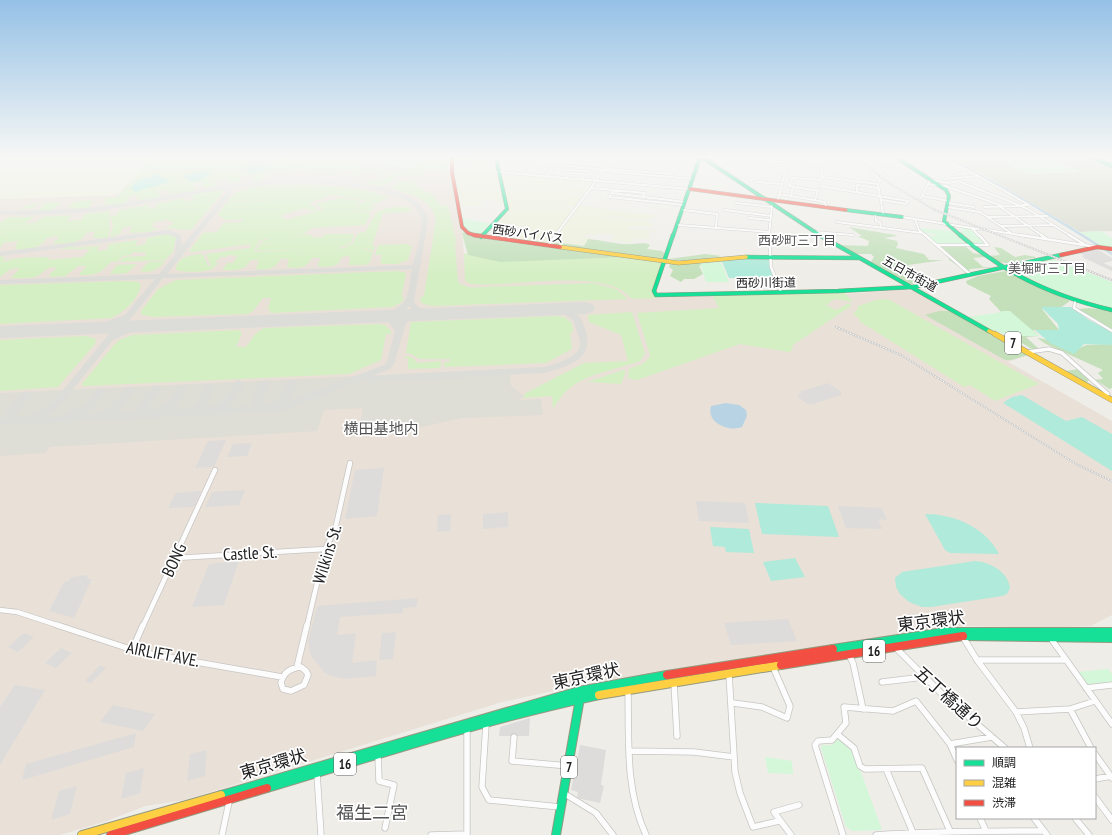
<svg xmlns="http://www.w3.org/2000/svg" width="1112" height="835" viewBox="0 0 1112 835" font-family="'PT Sans Narrow','Noto Sans JP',sans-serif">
<rect width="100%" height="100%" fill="#eeede8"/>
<path fill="#e9e0d7" d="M152,158H264L307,161L311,158H447L448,171H451L462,231L466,281L659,274L650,294L652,296L844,292L846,294L903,290L916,291L1025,352L1027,355L1008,362L1112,421V615L1091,626L1043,628L966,626L937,629L669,672L595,682L588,680H572L571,685L567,688L502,702L185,800L145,806L107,821L60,835H0V199L117,195Z"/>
<path fill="#deddd6" d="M509,369L511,386L524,396L518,400L541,399L543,415L462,418L421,427L359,430L363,408L324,410L317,431L50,447L45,453L0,456V393Z"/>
<path fill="#d6d8c9" d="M950,158H996L1027,174L1080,172L1052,158H1094L1112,165V231L1080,232L981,173Z"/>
<path fill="#ecf0da" d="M14,158H152L117,195L0,199V161Z
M452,158H496L497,173L506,204L498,203L497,200L484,199L480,205L460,206L459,198L467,197H459Z
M499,174L529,176L531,175L597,181L592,186L575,185L573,188L590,189L581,193L569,192L573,195L583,196L574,207L557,206L573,209L547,246L512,241L523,227L496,223L507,211L509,206L502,185L510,184L502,183Z
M578,205L660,216L656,218L650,217L648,221L573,212Z
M576,213L653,223L650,227L630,226L628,229L656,231L655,233L650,232L647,235L652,236L649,239L635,238L630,243L612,240L615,235L600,233L596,235L585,234L584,237H589L584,246L553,241L569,217L573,218Z"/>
<path fill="#d5efc4" d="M152,158H255L304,161L307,158H447L448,171L427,169L420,176L405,175L398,176L392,179L394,180L382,186L367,183L369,181C378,181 388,179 392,173H384L388,174C382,178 378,181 370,180H377L383,175L376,174L379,172L374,174L365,171L356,176H344L350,175L352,171L335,170L332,173L338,174L337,175H314L330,173L332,172C314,170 293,170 272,172L271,176H276L267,177L268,173H266L261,181L251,182L255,181L253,179V175L240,176V182L229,183L228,178L216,180L217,185L206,188L203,187L201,183L194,184L195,189L189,192L170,194L166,190L159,191L160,196L155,199L138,200L136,195L129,197L128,201L120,204L104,205L106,199H100L117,197Z
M417,178L414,182L419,188L432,194L442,206H448L456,240L455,244L458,282C465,288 474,288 484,287L593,283L616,289L628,299L433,306L423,304L420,300L421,297L424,296L436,220C432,198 408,193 389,188L401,181L409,182Z
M294,185C325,185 359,186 389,197L378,203L332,195L298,199L227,201C243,182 270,186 294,185Z
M217,190L223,192L191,230L166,228L167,226H172L173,221H167L168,219L153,223L152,228H158L150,232L132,233L130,232L132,226L123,228L120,234L110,237L113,226L110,216L117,215L119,210L148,205L149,209L157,208L156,204L184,198L187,202L194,200L191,196L192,195Z
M325,196L328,197L309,203L318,209L310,211L305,208L280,216L287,220L323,209L315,204L341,198L361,201L354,207L365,201L375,203L368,209L378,204L371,211H343L372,212L368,215L370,216L365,225L312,228L304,234L264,239L259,241L254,251L259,252L343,248L353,243L357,234L366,231L376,212L391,207H409L412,210L406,212L383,213L372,246H375L373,251L365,249V247L363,249L373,252L370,262L366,265H349L350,256L342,257C338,268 331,266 319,267L318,264L321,258H312C307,268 298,269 287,267L289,259H281C274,270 268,270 256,269L259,260H251C244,271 237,270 225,270L223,269L227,263H233L237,256L228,255L226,257H220L215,263H218L217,265L211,266L206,254L250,248V244L193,252L189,251L203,233L217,232L224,223L241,222L243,219L225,220L218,214L227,202L300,199Z
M88,200L93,201L89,208L74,209L68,208L74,202Z
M62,202L51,211L38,210L46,203C35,204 32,210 19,209C30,202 48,203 62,202Z
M110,211C107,220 113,229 107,238H93L95,231L86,233L82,239L75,242L55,244L54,242L59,238L56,236L47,238C41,248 27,251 16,249L15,248L18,241L3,243L0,248V234L2,233L0,232V223L9,217H35L23,225L36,222L43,217L72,215L67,221L81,220L85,214Z
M169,234L176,237L173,252L165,260L119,262L124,257L144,256L147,253L134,252L130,255L123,256L117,262H111C99,274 97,275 80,275V273L87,266H78L65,276L50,277L49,275L57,268C47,265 45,272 37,276C30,279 19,278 11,278L20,268L10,269L0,277V256L6,258L1,262C6,262 9,259 13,259C26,257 37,257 50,257L47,260L82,257L90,249H61L66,247L79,245L71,248L99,246L97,251L107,250L109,244L137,240L136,246L145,244L147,238Z
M324,234H354L351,243L335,249L261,251L256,250L259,245H275L259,244C266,235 301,235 313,235L312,238L323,237Z
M407,244L412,247L408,260L397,264H382L380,262L382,255H375L378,245Z
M464,253L469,255L625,257L658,261L662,263L652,294L663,296L656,298L632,299C606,266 512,288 471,284L465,281Z
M203,254L208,266H216C209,274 185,272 176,270C176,256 192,255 203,254Z
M165,261C159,270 150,273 140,271L148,262Z
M137,264L127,273L110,274L117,265Z
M396,271L404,272L406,275L401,297H404L402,302L392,307L271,313L268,308L271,298H263L253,311L248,314L153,317L141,314V311L158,289L176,280Z
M127,281L139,282L141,285C138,299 125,312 111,318L0,324V285Z
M842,292L847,295L853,302L835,299L826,305L836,310L849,303L851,306L793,345L792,350L789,352L740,344L640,379L635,380L628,378L629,369C637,365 647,365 650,355L637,313L719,308L713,296Z
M888,299L1039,384L995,401L970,385L964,387L859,321V318L853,314L857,310L858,306L876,300Z
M632,312L645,354L640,361C605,374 572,373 553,409L552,396L523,398L525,396L524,394L584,363L628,361L621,335L589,322L588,315Z
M557,316L564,317L572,323L573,332L570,333L572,349L546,363L444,367V363L450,361V359H420L411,354L406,353L411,322Z
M379,324L385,325L391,331V334H386L381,360L349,374L85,386L81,385L114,345L119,340L133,335L239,330L242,333L236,347H246L256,333L264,328Z
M86,336L96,339L95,344L58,387L0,391V340Z
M405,356L413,358L417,363L441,361V366L439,368L408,369V358H404Z
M623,370L626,371L621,384L587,382Z"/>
<path fill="#c3e0ba" d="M849,227L895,235L897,236L884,238L897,241L898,244L896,248L924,254L929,260H944L908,265L931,280L913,285L871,262L874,257L871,254H855L839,245L868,246L869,241L857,236H862Z
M465,232L477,237L507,242L625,257L500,262L468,255L462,233Z
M588,239C603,240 618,245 632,244C639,244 644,242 650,245L647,249L662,251L666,255L663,259L550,246L554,242L584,246Z
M937,243L965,246L973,253L983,255L985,257L973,258L983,267H994L970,269L968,273L948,259L952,257Z
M994,247L1001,248L1015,257L1025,255L1036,257L1035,258C1015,259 1009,270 989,256L1000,255Z
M705,254L722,256L700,260L728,258L729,262L716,261L699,266L703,274L694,279H684L681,282L670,276L673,270L669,267L670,264L684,261L669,259Z
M1005,271L1070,301L1060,308L1042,309L1059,330H1033L1039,336L1026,337L1040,350L1032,349L1003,332L1002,313L989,299L991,296L967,284L966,281L978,276Z
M1089,308L1112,311V330L1078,309Z
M939,311H950L1028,355L1011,360H1005L925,315Z
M1037,338C1049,338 1060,348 1072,352L1086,345L1112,344V388L1109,389L1099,382L1089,380L1086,383L1066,371L1079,369L1092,380L1103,379L1098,373L1103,370L1046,344Z"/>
<path fill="#d4f7d9" d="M393,158H421V163H417L416,168L388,166Z
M996,158H1052L1081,172L1027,174Z
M460,218L493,224L481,237L463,229Z
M960,226L972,228L986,245L936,244L926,235L936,236L935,234L924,233L919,229V228L963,232Z
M1101,231L1112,238V246H1102L1080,232Z
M1050,258L1112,282V310L1076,301L1009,268Z
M720,260L729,282H706L700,263Z
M1003,311H1010L1039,336H1009L988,328L968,317L997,313Z
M1108,669L1112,674V683L1087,685L1078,672Z
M838,738L854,753L882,830L853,831L846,827L821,748L822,745H832Z
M765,757L792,761L793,774L768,773Z"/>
<path fill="#afeada" d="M250,164L269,166L270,167C261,172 253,177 245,169Z
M207,170L211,173L205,178L192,182L183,176Z
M158,174L170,182L135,192L131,188L136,182Z
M730,258L769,259V266L773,277L729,278L721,259Z
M1041,307H1071L1089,320L1112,332V345L1084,344L1074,354L1050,343L1035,330H1059L1058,324Z
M1022,395L1066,421L1082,417L1112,434V471L1003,403L1012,397Z
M755,503L828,506L839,537L762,534Z
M925,514C954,514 985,527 999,554L950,553L945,550Z
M710,527L749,529L754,553L726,552L725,547L713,546Z
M795,558L805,577L771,581L763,562Z
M975,561C989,562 1008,571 1010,588L1007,594L1002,596L931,607H922L909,602L900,594L896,587L895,578L902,572Z"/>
<path fill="#dddcda" d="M363,166L408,168L402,173L381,171L383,170L381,169H358Z
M1097,249L1112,258V261L1103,263L1112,267V271L1084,258L1082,256L1084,255L1078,253Z
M828,383L841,392V395L813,404H807L797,396L801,394L799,392Z
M226,440L214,467L195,468L208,441Z
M252,443L247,456L227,457L233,444Z
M384,468L377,516L345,519L355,470Z
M245,490L239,505L205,507L212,492Z
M201,491L194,507L168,508L176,493Z
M696,501L745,503L749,523L699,521Z
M838,506L882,508L887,520L878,519L882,529L846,528Z
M508,512V527L483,529V514Z
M451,514L450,531L437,532L438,515Z
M239,561L224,605L192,607L209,564Z
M88,575L87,579H92L74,618L49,611L64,582L69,581L71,577Z
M418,598L416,607L403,608V613L340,617L337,635L356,633L352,663L377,660L376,676L345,679L336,677L325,673L311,656L308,642L317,606Z
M788,619L797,641L731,645L724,623Z
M396,632L393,659L379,660L382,633Z
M24,633L34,637L18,652L8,647Z
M61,648L72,653L56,668L45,663Z
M100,665L106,668L91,683L85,681Z
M15,685L45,690L0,765V707Z
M113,705L155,714L143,731L100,722Z
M530,718L529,736H499L500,727Z
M136,733L134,747L22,780L26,764Z
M580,745L606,750L601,785L604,786L600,803L577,798L578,792L571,790Z
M207,750L205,776L187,781L190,754Z
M144,768L140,793L121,799L126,773Z
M77,786L70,814L51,820L59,791Z"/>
<path fill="#b8d4e4" d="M944,158C956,159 970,168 980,174C1025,198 1069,225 1112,253V255L1008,191Z
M726,403L739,405L746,410L747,416L742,427C729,432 706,423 711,406Z"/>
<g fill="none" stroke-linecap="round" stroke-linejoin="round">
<path fill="#dcdcd9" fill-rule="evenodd" d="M277,180C311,179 392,180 418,203C423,208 426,214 428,221L414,301L417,306L424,310L439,312L440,314C432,320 415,313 409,306L403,313L389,316L398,321L408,313H414L415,315L406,323L394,364L390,369L372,376L544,367C554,365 579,357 580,345C580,337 575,328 573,320L563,314L545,311V307H548L568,310L580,317C600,354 577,365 544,373L368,382L364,379L281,411L0,425V419H5L6,412L24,393H30L32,395L15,415V416L26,418L38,412L54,401L119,322L110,326L86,330H83V326L105,322L125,315L155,279L0,284V280L159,274L175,255L176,237L167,234L0,256V252L168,230L181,235L182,246L227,192L221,190L98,211L56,214L0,215V211C37,211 75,210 112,205C167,197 221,184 277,180ZM277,183C307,182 406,183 420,214C425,225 416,252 413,265L167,274L232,193L230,188ZM412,269C407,294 411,306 384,313C379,314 373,313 369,316L370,318L389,322L395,331L387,362L384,365L287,402L297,382L292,379L289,380L279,399L270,406L261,403L270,383L265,380L260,383L251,404L253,406L227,408L236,398L244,383L239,380L236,381C228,393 225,403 210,408L206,404L215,387L210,384L207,385L197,402L191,408L192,409L170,410L178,403L187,388L182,385L179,386L168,402L154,411L149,408L148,405L161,388L156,385L153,386L135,409L140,412L114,413L119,410L134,390L129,387L126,388C108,411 106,414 77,415L91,410L106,391L101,388L98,389L85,406L66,412V416L44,417L60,405L113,340L134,331L154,327V323H151L121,331L163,278Z"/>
<path fill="#dcdcd9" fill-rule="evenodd" d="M585,302L592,304L595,308L592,312L585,314L0,338V326Z"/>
<defs>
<path id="street-far4" d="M514,158L538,159
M564,158L581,159
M822,158L842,160
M822,158V179
M861,158L895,162
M906,158L918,160L916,162
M941,158L973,173L1029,205H1022
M473,159H496
M496,159L515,160
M538,160L607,166
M790,160L822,161
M1097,160L1112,161
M536,162L604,170
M609,162L634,164
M747,164L787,165
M822,164L837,165
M837,165L838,174
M605,169L673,174
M949,169L958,174L973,173
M564,170L589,171
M604,171L693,179
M498,172L690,189
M871,172L880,180
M513,173L521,164
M526,174L537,161
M547,176L555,165
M567,177L569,173L585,174L582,179
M822,177L878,184
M944,179L979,176
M757,182L781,184
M928,184L945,186L1003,206
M820,186L908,201L906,204L882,200
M592,188L645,193L643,196
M613,190L612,193L685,202
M818,191L789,186L793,178L821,180
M857,191V185L878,188
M612,193L609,197L684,205
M779,194L791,196L793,187
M791,196L825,202L826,207
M922,196L949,201
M921,198L930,180L949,183L958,181L1026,208L1071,236
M778,200L787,165L790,160L788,158
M815,200L818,190
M736,203L772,207
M948,203L974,207
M999,206L1043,236
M947,207L980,212L1011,233
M984,207L1019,206
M683,210L717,214L716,228
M725,210L771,216
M875,213L876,221L880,222L881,227
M883,214L878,184L890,167L900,158
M902,217L978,229
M989,217L1047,216
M749,218L770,220
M915,219L919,230L926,236
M837,222L922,233
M678,225L769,232
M1001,226L1053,225
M972,228L979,236
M982,229L1026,236
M814,232L853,235
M555,236C573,210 595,186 610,158
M769,236L772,204"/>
<path id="street-far3" d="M769,235L771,267L781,292
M925,235L971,275
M1020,235L1097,247
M1041,235L1046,238
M1069,235L1084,244
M937,245H988L979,235
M548,246L556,235
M1075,302L1074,308L1112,331"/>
<path id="street-far2" d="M1028,352L1049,349L1062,353L1108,394"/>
<path id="street-far1" d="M176,558L325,549
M0,610L17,612L60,626
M143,626L215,470
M307,626L325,549L335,530L350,463"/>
<path id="street" d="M57,625L139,652L282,677
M963,637L977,660L1016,712L1024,728L1030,748
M1052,640L1112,724
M896,648L943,695L1005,748
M132,650L143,625
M849,655L853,663L863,709
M977,660H1066
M297,667L307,625
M301,667L306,671L308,675L304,685L291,691L283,689L281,683C283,672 291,668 301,667Z
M729,674L735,772L740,793L753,827L779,821
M882,682L924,677
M674,683L677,736
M1086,688L1112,685
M628,690C629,739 625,790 646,835
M733,703L762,707L787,718L790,706L773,667
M1070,709L1091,748
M1016,712L1070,709L1095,701
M486,724L482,787L489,800L560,807
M467,730V835
M837,734L854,748L860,766L865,769L922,768L950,831
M514,737L512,761L569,766
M950,744L992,737
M630,751L694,752L734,757
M1095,754L1112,778
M378,755L379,781L394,785L385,828
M886,769L914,835
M317,774L321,835
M1095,779L1112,776
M565,794L596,813L613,835
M1095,797L1112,820
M980,818L986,831
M1034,818L1044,831
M1075,818L1089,835
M222,835L229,802
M431,835L467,834
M791,835L774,812L799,805
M843,835L815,745L818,741L832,740L846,723L844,707L893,711L916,701L950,744L957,760
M876,835C932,831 988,831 1044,831L1047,835"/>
<path id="fast-far2" d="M703,158L821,236
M897,158L946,190L949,196L944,221L961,236
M1093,158L1112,166
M846,210L902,217
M482,236L507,209L496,158
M673,236L699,160L703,158"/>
<path id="fast-far1" d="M673,235L654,291L656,295L838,291L913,287L1061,255
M819,235L989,331
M960,235C1003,273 1056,297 1112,310
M481,237L483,235
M746,257L859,258"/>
<path id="fast" d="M963,636L1112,638
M833,649L944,632H1112
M267,788C377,755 486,719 599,695
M221,795L579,691L667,675
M556,835L580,698"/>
<path id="slow-far2" d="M560,247L679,263L746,257
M989,331L997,335"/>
<path id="slow-far1" d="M995,334L1112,400"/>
<path id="slow" d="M599,695L781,665
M82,835L221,795"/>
<path id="jam-far2" d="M452,158V172L462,227L468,233L477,236
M690,189L846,210"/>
<path id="jam-far1" d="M474,235L560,247
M1061,255L1097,247L1112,249"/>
<path id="jam" d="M781,665L963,636
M667,675L833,649
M111,835L267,788"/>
</defs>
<use href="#street-far4" stroke="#c7c6c4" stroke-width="3"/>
<use href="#street-far3" stroke="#c7c6c4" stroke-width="3.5"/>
<use href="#street-far2" stroke="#c7c6c4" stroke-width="5"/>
<use href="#street-far1" stroke="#c7c6c4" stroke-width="6"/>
<use href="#street" stroke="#c7c6c4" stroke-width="7"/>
<use href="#fast-far2" stroke="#93997f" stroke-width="4"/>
<use href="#fast-far1" stroke="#93997f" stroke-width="4.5"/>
<use href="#fast" stroke="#93997f" stroke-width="10"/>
<use href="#slow-far2" stroke="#93997f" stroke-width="4.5"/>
<use href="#slow-far1" stroke="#93997f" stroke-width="6"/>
<use href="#slow" stroke="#93997f" stroke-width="10"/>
<use href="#jam-far2" stroke="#93997f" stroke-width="4"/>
<use href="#jam-far1" stroke="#93997f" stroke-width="4.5"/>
<use href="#jam" stroke="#93997f" stroke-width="10"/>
<use href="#street-far4" stroke="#fcfcfc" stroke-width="2"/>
<use href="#street-far3" stroke="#fcfcfc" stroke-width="2.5"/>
<use href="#street-far2" stroke="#fcfcfc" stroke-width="3.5"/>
<use href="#street-far1" stroke="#fcfcfc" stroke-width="4.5"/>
<use href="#street" stroke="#fcfcfc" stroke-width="5.5"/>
<use href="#fast-far2" stroke="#16e098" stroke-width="3"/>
<use href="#fast-far1" stroke="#16e098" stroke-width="3.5"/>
<use href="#fast" stroke="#16e098" stroke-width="8"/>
<use href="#slow-far2" stroke="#ffcf43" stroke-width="3.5"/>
<use href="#slow-far1" stroke="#ffcf43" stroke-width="5"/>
<use href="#slow" stroke="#ffcf43" stroke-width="8"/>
<use href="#jam-far2" stroke="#f24e42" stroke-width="3"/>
<use href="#jam-far1" stroke="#f24e42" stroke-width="3.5"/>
<use href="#jam" stroke="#f24e42" stroke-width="8"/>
<defs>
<path id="rail" d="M856,158L892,185L933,209L1112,280
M836,327L901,355L1076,464L1112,481"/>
</defs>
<use href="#rail" stroke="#cbcbca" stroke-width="2"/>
<use href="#rail" stroke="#fff" stroke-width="1" stroke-dasharray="1.5" stroke-linecap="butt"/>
</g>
<linearGradient id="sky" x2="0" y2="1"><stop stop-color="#95c1e6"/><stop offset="0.57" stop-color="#f7f7f5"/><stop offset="1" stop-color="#f7f7f5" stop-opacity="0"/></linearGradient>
<rect width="1112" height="275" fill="url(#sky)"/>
<g text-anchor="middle" stroke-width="3.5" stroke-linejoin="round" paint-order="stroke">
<g font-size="12" fill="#202020" stroke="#fff">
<text transform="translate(528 234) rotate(8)" y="4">西砂バイパス</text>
<text transform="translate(910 274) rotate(29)" y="4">五日市街道</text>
<text transform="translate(766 283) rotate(-1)" y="4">西砂川街道</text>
</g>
<g font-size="13" fill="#535353" stroke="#fff">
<text x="797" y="245">西砂町三丁目</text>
<text x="1047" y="273">美堀町三丁目</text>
</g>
<g fill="#fff" stroke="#636363" stroke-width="1">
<rect x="1005" y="332" width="16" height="22" rx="3"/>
<rect x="863" y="640" width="22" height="22" rx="3"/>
<rect x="334" y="753" width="22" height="22" rx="3"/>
<rect x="561" y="756" width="16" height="22" rx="3"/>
</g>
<g font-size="13" font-weight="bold" fill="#202020">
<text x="1013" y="348">7</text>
<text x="874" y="656">16</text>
<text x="345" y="769">16</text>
<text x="569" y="772">7</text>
</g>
<g font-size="15" fill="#535353" stroke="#fff">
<text x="381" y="434">横田基地内</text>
</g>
<g font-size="17" fill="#202020" stroke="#fff">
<text transform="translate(250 553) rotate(-3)" y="6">Castle St.</text>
<text transform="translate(327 554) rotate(-73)" y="6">Wilkins St.</text>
<text transform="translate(174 560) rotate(-65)" y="6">BONG</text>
<text transform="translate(931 621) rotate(-7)" y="6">東京環状</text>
<text transform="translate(163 654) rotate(11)" y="6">AIRLIFT AVE.</text>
<text transform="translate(586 676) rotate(-12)" y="6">東京環状</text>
<text transform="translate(949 698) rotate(42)" y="6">五丁橋通り</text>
<text transform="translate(273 764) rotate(-16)" y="6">東京環状</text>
</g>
<g font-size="18" fill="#535353" stroke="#fff">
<text x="372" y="819">福生二宮</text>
</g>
</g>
<rect x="956" y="747" width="140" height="72" fill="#ffffff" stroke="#a6a6a6"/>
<rect x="964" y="760" width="20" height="6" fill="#16e098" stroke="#a6a6a6"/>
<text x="992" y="767" font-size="12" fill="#202020">順調</text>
<rect x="964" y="780" width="20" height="6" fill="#ffcf43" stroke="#a6a6a6"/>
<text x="992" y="787" font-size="12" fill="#202020">混雑</text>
<rect x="964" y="800" width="20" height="6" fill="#f24e42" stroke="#a6a6a6"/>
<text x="992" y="807" font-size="12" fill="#202020">渋滞</text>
</svg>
